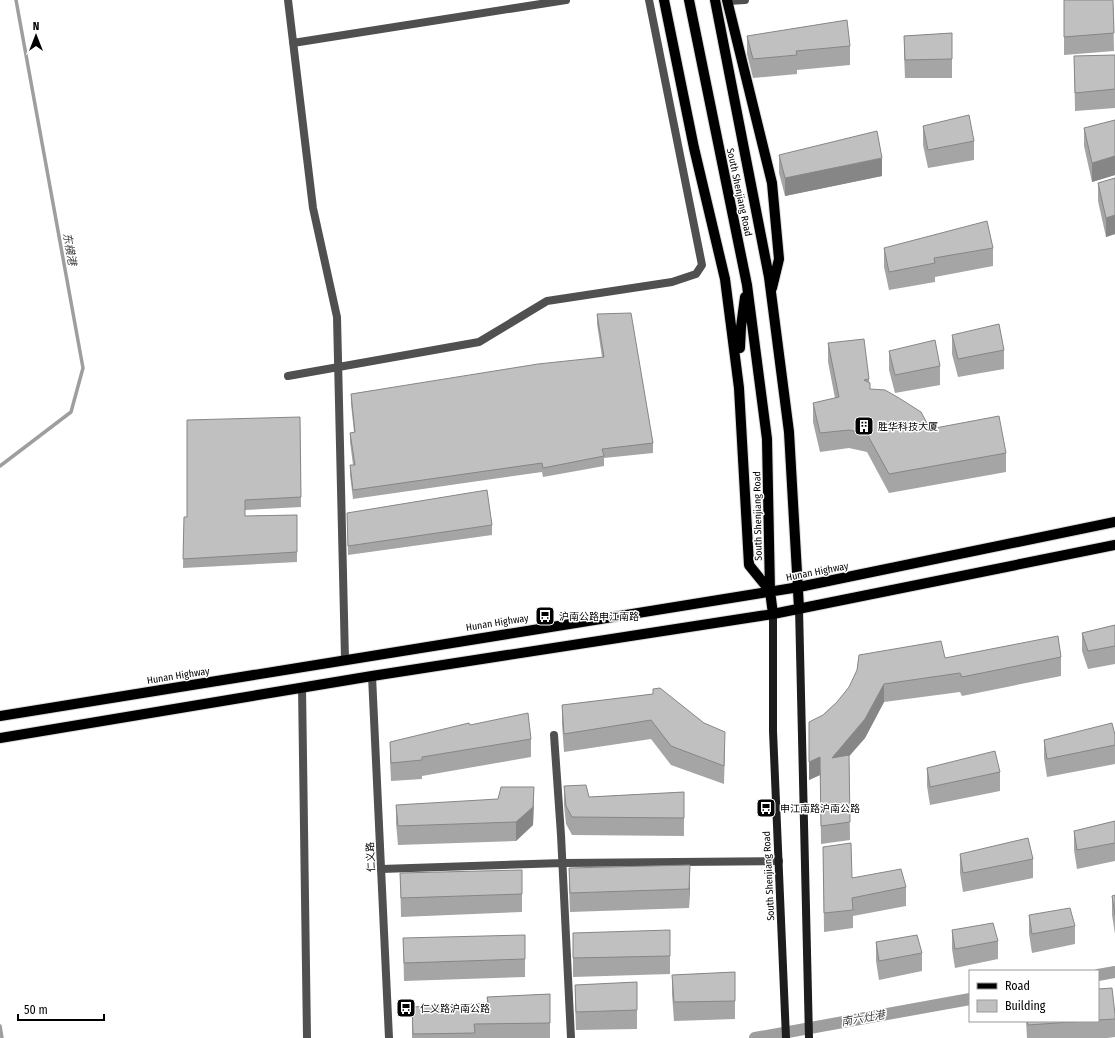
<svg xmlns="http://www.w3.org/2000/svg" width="1115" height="1038" viewBox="0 0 1115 1038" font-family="'Fira Sans Condensed','Noto Sans SC',sans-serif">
<rect width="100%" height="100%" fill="#fff"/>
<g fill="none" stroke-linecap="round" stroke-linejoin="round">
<path stroke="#9e9e9e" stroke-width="3.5" d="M0,466L71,412L83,368L16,0
M0,1026L2,1038"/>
<path stroke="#9e9e9e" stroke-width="12" d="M1098,975L1115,972
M755,1038L970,999"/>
<defs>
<path id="primary" d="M664,0L694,148L725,279L739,388L749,565L770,591
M689,0L747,285L767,439L770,591L773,614
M715,0L769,277L789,432L799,608
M727,0L772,183L779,259L772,288
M740,348L741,327L745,297
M0,716L799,587L1115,522
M0,738L372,676L773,614L1115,545"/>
</defs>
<use href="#primary" stroke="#dbdbdb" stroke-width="12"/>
<path stroke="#505050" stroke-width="8" d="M288,0L313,208L337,317L345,659
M293,43L566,0
M288,376L479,342L547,301L672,282L696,274L702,265L649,0
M302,687L307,1038
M554,735L561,835L571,1038
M381,869L563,863L779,861"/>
<path stroke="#505050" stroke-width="8" d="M728,1L745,0
M372,676L389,1038"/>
<path stroke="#1d1d1d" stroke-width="8" d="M799,608L809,1038
M773,614V731L786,1038"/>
<use href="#primary" stroke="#000" stroke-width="10"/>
</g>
<path fill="#a5a5a5" d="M1064,0H1113L1114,51L1064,55Z
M952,33V78H905L904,54V36Z
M747,36L850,46V65L797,70V74L753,78L747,54Z
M1115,55V108L1075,111L1074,56Z
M1115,120V175L1092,182L1084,146V128Z
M923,126L974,141V160L928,168L923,145Z
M779,155L882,176L785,196L779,173Z
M1115,178V234L1106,237L1098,201V183Z
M884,248H993V266L935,277V282L889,290L884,267Z
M597,314L653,443V453L604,458V466L543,477L542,472L353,499L350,475V465H353L350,442V433L354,432L351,404V394L602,357L597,324Z
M952,335L1004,350V369L958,377L952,354Z
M828,343L869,379L870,389L930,429L1006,453V472L889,493L867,452L849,448L820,452L813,422V403L835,398L828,362Z
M889,351L940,366V385L895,393L889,370Z
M300,417L301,507L245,510V516L297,515V562L183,568L184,517H187Z
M347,513L492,525V535L348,555Z
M1115,625V664L1088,669L1082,651V633Z
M1061,657V676L962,696L960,692L884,702L865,738L849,756L850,840L821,844L820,775L809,780L823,715L837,702L945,658Z
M653,694L725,750L724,784L671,765L651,739L564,752L562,724V705Z
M470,725L531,739V757L422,776V779L391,781L390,760V742Z
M1115,735V764L1047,777L1044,758V740Z
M927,768L1000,772V791L930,805L927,786Z
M564,786L589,797L684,792V836L572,835L566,824L564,805Z
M396,805L534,806L533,825L516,841L398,845L396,823Z
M1115,821V861L1077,869L1074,850V831Z
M823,847L852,878L906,887V906L853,916V928L824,932Z
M960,854L1033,859V878L963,892L960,873Z
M569,868L690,884L689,908L570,912L569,887Z
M400,873L522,889V912L401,917Z
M1115,895V934L1112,915V896Z
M1029,915L1075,926V944L1032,953L1029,934Z
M952,930L998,941V959L955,968L952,949Z
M573,933L670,956V974L573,977Z
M403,938L525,953V977L404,981Z
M876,942L922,953V971L879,980L876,961Z
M735,972V1019L674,1021L672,994V975Z
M637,982V1029L576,1030L575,1003V985Z
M1098,989L1115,1014V1037L1107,1038H1027L1026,1021H1098Z
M550,994V1038H412V1007L487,1003V997Z"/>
<path fill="#868686" d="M1115,156V175L1092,182V163Z
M882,158V176L785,196V178Z
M1115,215V234L1106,237V218Z
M884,684V702L865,738L832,776V758Z
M820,757V775L809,780V762Z
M534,787L533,825L516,841V822Z
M690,865V884L689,908V889Z"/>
<path fill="#c0c0c0" stroke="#868686" d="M1064,0H1113L1114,33L1064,37Z
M847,20L850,46L796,51L797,55L753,59L747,36Z
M952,33V59L905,60L904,36Z
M1115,55V89L1075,93L1074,56Z
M969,115L974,141L928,150L923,126Z
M1115,120V156L1092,163L1084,128Z
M877,131L882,158L785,178L779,155Z
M1115,178V215L1106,218L1098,183Z
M987,221L993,248L934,258L935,263L889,272L884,248Z
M631,313L653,443L602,449L604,456L543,468L542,463L353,490L350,465H355L350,433L355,432L351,394L538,364L604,357L597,314Z
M999,324L1004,350L958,359L952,335Z
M864,339L869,379L864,380L870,383V389L885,390L899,398L921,412L930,429L999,416L1006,453L889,474L867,434L849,430L820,433L813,403L839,397L828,343Z
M935,340L940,366L895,375L889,351Z
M300,417L301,497L245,500V516L297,515V552L183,559L184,517H187V420Z
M487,490L492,525L348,546L347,513Z
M1115,625V646L1088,651L1082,633Z
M1058,636L1061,657L962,677L960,673L884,684L865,719L832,758L849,755L850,822L821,826L820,757L809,762V722L823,715L837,702L849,687L857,670L859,655L941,641L945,658Z
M660,688L704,723L725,732L724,766L671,746L651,720L564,734L562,705L653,694V689Z
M528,713L531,739L422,757V760L391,763L390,742L469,723L470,725Z
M1112,723L1115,735V745L1047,759L1044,740Z
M995,751L1000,772L930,787L927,768Z
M586,785L589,797L684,792V818L572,817L566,806L564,786Z
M501,787H534L533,807L516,822L398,826L396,805L498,799Z
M1115,821V843L1077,850L1074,831Z
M1028,838L1033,859L963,873L960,854Z
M851,843L852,878L901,869L906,887L852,898L853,910L824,913L823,847Z
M690,865L689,889L570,893L569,868Z
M522,870V894L401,898L400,873Z
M1115,895V915L1112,896Z
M1070,908L1075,926L1032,934L1029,915Z
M993,923L998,941L955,949L952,930Z
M670,930V956L573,958V933Z
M525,935V959L404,963L403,938Z
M917,935L922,953L879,961L876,942Z
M735,972V1001L674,1002L672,975Z
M637,982V1010L576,1012L575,985Z
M1112,988L1115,1014V1019L1098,1020V989Z
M550,994V1023L474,1024L475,1033L413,1034L412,1007L488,1003L487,997Z
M1027,1021H1086L1028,1025Z"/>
<defs>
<symbol id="building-square" viewBox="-11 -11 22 22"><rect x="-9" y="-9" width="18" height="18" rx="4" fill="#000" stroke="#fff"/><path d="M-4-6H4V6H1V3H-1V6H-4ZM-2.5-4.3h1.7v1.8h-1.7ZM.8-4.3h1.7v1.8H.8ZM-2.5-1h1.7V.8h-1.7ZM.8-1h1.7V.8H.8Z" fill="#fff"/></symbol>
<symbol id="bus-square" viewBox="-11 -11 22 22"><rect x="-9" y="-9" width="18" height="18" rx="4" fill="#000" stroke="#fff"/><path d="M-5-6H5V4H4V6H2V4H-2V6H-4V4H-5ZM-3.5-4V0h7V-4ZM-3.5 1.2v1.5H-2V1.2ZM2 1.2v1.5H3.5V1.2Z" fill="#fff"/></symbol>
</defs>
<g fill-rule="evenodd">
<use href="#building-square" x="853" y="415" width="22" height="22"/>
<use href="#bus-square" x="534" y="605" width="22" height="22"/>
<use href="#bus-square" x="755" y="797" width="22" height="22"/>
<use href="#bus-square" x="395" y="997" width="22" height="22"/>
</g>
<g text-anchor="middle" stroke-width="3" stroke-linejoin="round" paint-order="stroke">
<g font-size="10" fill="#000" stroke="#fff">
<text transform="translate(740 192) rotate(78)" y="4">South Shenjiang Road</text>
<text transform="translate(757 516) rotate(-91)" y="4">South Shenjiang Road</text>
<text transform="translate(817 571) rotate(-11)" y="4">Hunan Highway</text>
<text transform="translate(497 622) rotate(-9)" y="4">Hunan Highway</text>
<text transform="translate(178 675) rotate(-9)" y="4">Hunan Highway</text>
<text transform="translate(370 857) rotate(-93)" y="4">仁义路</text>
<text transform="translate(768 876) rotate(-93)" y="4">South Shenjiang Road</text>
</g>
<g font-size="10" fill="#000" stroke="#fff" text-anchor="start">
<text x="878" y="430">胜华科技大厦</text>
<text x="559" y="620">沪南公路申江南路</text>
<text x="780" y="812">申江南路沪南公路</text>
<text x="420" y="1012">仁义路沪南公路</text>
</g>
<g font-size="11" font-style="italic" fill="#3f3f3f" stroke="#fff">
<text transform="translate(70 249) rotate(80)" y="4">东横港</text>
<text transform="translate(863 1018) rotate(-10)" y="4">南六灶港</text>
</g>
</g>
<rect x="969" y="970" width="130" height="52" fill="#ffffff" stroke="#999999"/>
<rect x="977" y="983" width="20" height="6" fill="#000000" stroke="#999999"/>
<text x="1005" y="990" font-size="12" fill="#000000">Road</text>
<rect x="977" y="1000" width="20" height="12" fill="#c0c0c0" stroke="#999999"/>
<text x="1005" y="1010" font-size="12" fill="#000000">Building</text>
<g transform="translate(36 36)" stroke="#ffffff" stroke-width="3" paint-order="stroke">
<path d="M0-3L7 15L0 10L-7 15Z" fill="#000000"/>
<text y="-6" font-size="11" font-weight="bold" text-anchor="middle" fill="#000000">N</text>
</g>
<path d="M18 1014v6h86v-6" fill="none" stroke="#000000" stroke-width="2"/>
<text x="24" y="1014" font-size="12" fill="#000000" stroke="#ffffff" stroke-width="3" paint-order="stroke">50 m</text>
</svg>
